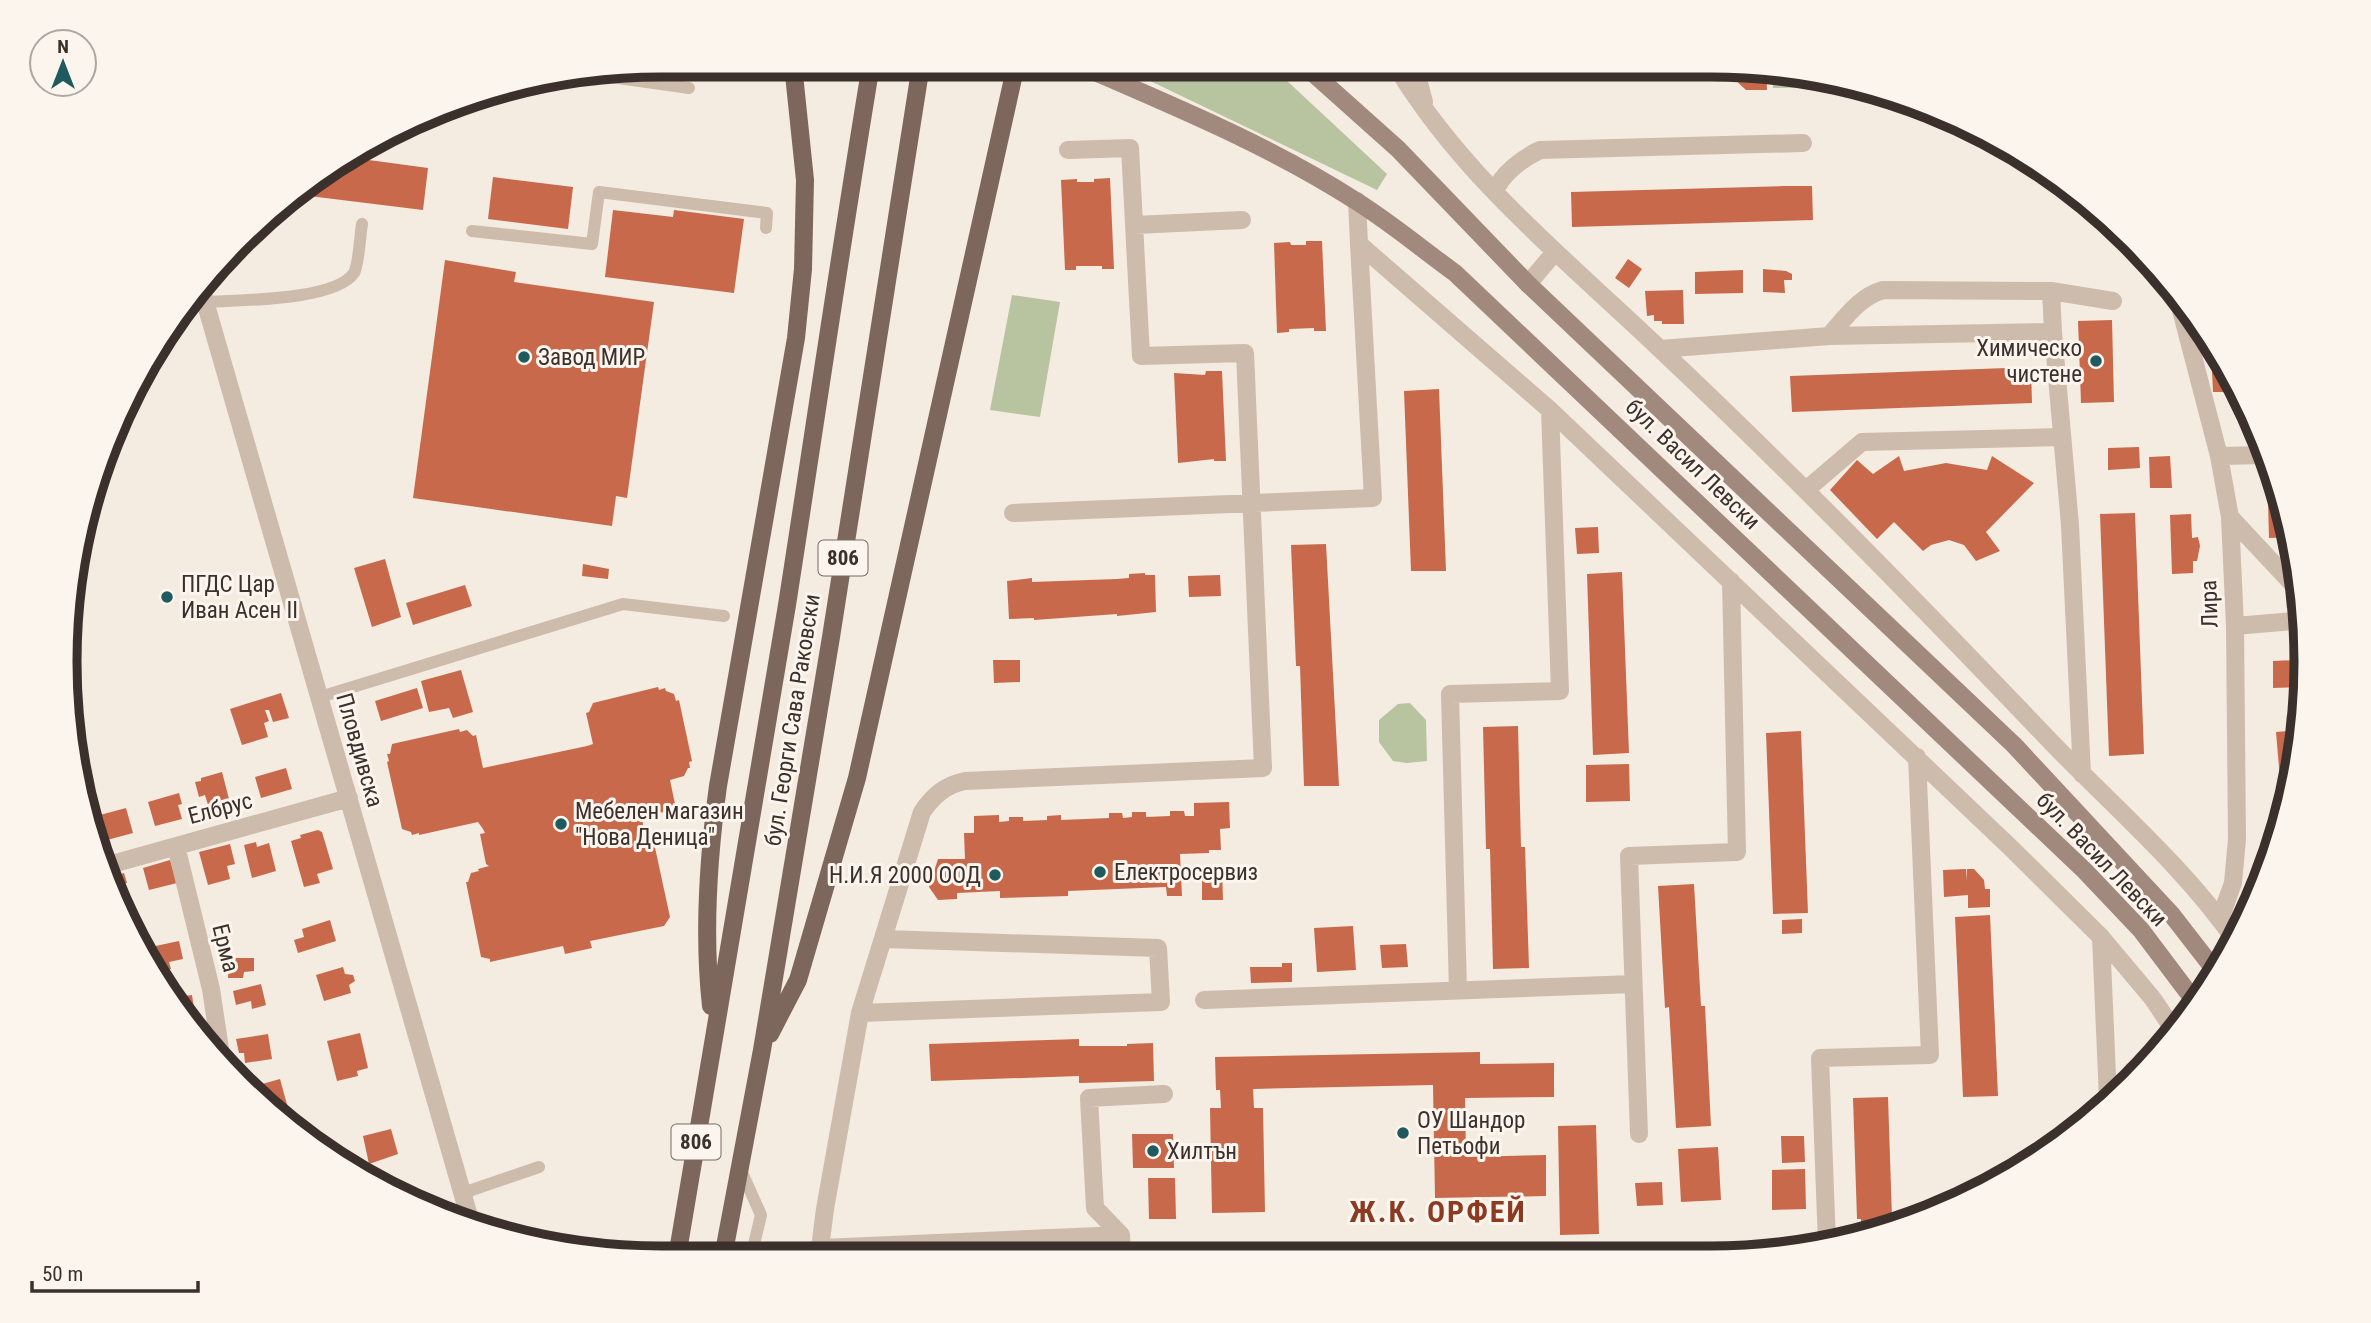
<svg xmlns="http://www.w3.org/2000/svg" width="2371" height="1323" viewBox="0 0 2371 1323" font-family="'Roboto Condensed',sans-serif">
<rect width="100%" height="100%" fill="#f4ebe1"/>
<path fill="#b8c4a0" d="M1117,65H1270L1387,174L1377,190Z
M1772,70L1842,82L1843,87L1773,88Z
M1012,295L1060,302L1040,417L990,410Z
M1410,703L1426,720L1427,761L1407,763L1393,761L1379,742V720L1398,704Z"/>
<path fill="#c8694b" d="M1720,66H1748L1766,69L1767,90H1746Z
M354,158L428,168L423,210L301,195L303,186Z
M493,177L573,187L568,229L488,219Z
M1110,178L1114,269H1102V266H1076V270H1065L1061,180L1077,179V182H1094V179Z
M1785,186H1812L1813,220L1572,227L1571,192Z
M293,193L291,207L281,206Z
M613,210L673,217L674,210L744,219L734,293L605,277Z
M1306,241H1322L1326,331H1314V328L1289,329V332L1277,333L1274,243L1290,242L1291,245H1306Z
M1628,259L1642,269L1629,288L1615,278Z
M445,260L516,272L514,282L654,302L627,498L616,496L612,526L413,498Z
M1763,269L1786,271L1792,274V280H1784L1785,293L1763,292Z
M1743,270V293L1695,294V272Z
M1683,290L1684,324H1662V321H1654V315L1647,316L1645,291Z
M2112,320L2114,402L2081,403L2078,321Z
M2007,368H2031L2032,403L1792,412L1790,376Z
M2228,370L2241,392H2213L2212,372Z
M1206,371H1222L1226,461H1214V459L1178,463L1174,373L1205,375Z
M1439,389L1446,571H1411L1404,391Z
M2139,447L2140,468L2108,470V448Z
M1899,456L1904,471L1946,463L1987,470L1992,456L2034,483L1986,532L2000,551L1976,561L1964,545L1949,540L1931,545L1923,551L1894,522L1877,539L1830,490L1857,460L1873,474Z
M2170,456L2172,488H2150L2149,457Z
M2284,502L2291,537L2269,538L2268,503Z
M2135,513L2144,754L2109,756L2100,514Z
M2191,514L2192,538L2198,537L2200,546L2197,561H2193V573L2172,574L2170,515Z
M1598,527L1599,553L1577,554L1575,528Z
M1326,544L1339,786H1304L1300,666H1296L1291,545Z
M385,559L401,617L372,627L354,568Z
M583,564L609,569L608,579L582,576Z
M1622,572L1629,753L1593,755L1587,574Z
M1145,573V575H1155L1156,612L1117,616V614L1034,620V618L1009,619L1007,581L1032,578V582L1117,579L1129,578V574Z
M1220,575L1221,596L1189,597L1188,576Z
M465,585L472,606L413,625L406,603Z
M993,660H1020V682L994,683Z
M2296,660L2297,687L2273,688V661Z
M461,670L473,712L453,718L449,708L429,712L421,681Z
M658,687L659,690L665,688L666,691L674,694L676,701L679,700L692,761L689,762L690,768H688L684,776L670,780L675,804L670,812L647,813L642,819L646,839L654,843L670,917L664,926L590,941L592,948L565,954L563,946L490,962V959L481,957L466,882H468L471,873L479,871L478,869L489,866L486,864L480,834L485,833L483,829L478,822L419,835V833L412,835L411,832L402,829L387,762L389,761L387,754H390L392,744L459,729L460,732L467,730L473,736L476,735L483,768L587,746L593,744L586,713L589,712L593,703Z
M417,688L423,708L381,721L375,701Z
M281,693L289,718L273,722L269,710H265L269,721L264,723L268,737L242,745L230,709Z
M1518,726L1521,847H1525L1529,968L1493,969L1490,849H1486L1483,727Z
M2301,730V739L2283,814L2276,732Z
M1801,731L1808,913L1773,914L1766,733Z
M1629,764L1630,801L1586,802V765Z
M286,768L292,789L261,798L255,777Z
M222,772L229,799L208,805L205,795L199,797L195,782L201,781V778Z
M179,793L182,804L178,805L182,819L155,826L148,802Z
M1229,802L1230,828L1220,829L1221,850H1209V853L1180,854L1182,896H1167L1166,887L1068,891V896L1000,898V891L957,893V899L938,900L929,887L938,859H965L964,833H974V816L999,815V822L1009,821V817H1023V821L1047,820V816L1061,815V820L1109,818V813H1122L1123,818L1132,817V812H1146V817L1170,816V811H1184L1185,816H1194V803Z
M126,808L133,833L107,840L100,815Z
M318,830L322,832L333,869L317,874L320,883L304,887L291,841L301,838L300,835Z
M256,842L257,847L269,843L276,871L252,878L244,845Z
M230,844L235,864L227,866L230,879L208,885L199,852Z
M170,860L177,883L149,890L143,868Z
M1966,869L1967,881V869H1974L1984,880L1985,889H1990V907L1968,908V895L1944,897L1943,870Z
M1202,870H1222L1223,900H1202Z
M124,873L127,883L123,884L127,907L122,908L110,890L107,878Z
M1694,884L1701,1006H1705L1711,1126L1676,1128L1669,1007L1665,1008L1658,886Z
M1990,915L1998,1096L1963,1097L1955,917Z
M1802,919V933L1782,934V920Z
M330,920L336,941L298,953L294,940L304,937L302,929Z
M1353,926L1356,970L1317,972L1314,928Z
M179,941L183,959L169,962L171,969L161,971L146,948Z
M1406,944L1408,967L1382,968L1380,945Z
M229,958H254V971L244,972L243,978H228Z
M1282,963H1292V982L1251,983L1250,967H1282Z
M343,967L345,974L353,975L355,981L349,985L351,993L324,1001L316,975Z
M261,984L266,1005L252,1009L251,1001L236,1005L233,991Z
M192,995L195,1015L188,1016L177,997Z
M360,1033L368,1068L357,1071L358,1076L337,1081L327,1041Z
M268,1034L272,1059L245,1063L244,1053H239L236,1039Z
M1079,1039V1046H1127V1044L1153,1043L1154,1081L1079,1083V1076L931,1081L929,1044Z
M1480,1052V1064L1554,1063V1097L1465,1098L1466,1157L1546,1155V1196L1435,1198L1433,1085L1253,1089L1254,1108H1263L1265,1212L1212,1213L1210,1108H1221L1220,1090H1216L1215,1057Z
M2133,1062L2143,1069L2124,1085V1068L2127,1064Z
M280,1079L288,1108L280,1110L257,1091L255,1086Z
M1888,1097L1892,1218H1896V1228L1861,1236V1219H1857L1853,1098Z
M1596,1125L1599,1234L1560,1235L1558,1126Z
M391,1129L398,1154L369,1164L363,1136Z
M1132,1134H1173L1174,1168H1133Z
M1781,1136H1804L1805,1162L1782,1163Z
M1718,1147L1721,1200L1681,1202L1678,1149Z
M1805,1169L1806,1209L1772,1210V1170Z
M1148,1178H1175L1176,1219H1149Z
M1662,1182L1663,1205L1637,1206L1635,1183Z
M1708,1247V1253L1583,1254V1251Z"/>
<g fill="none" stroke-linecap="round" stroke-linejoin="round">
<path stroke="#cdbbac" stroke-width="12" d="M597,75L689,88
M472,231L592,244L599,192L767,213L766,228
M205,302C238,300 335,301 354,273C359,264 360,235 362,224
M320,697L623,604L724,616
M740,1168L761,1215L751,1257
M463,1193L539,1167"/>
<path stroke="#cdbbac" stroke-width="18" d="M1396,66C1464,179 1567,260 1661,350C1796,477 1925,610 2053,744C2115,808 2184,867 2235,940
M1417,66L1418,79L1424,102
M1495,192C1501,174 1523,158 1540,150L1803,143
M1357,201L1359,244L1550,410L2010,847L2101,937L2153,999L2175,1032
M1135,225L1242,220
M1528,284L1555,252
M202,291L471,1223
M2176,291L2219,456L2230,517L2235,626L2237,839L2233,883L2220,919
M2053,332L2070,525L2082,774
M1829,336C1845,318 1859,297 1883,290L2051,291L2113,301
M1660,349L1829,336L2053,332L2051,291
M2219,456L2266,455
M1806,490L1862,442L2061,437
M1013,513L1373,498L1359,244
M2230,517L2300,592
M2235,626L2305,620
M176,846L211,989L222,1062
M105,866L349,798
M2101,937L2108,1099
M1458,990L1450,694L1560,691L1550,410
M1204,1000L1633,984
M860,1013L1161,1002L1158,948L885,939
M1639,1134L1629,856L1737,852L1731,581
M1827,1244L1820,1058L1930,1055L1917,757
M821,1248L1121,1235
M1122,1255L1121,1235L1095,1208L1089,1098L1164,1094
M819,1256L825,1209L860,1013L922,812C933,796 945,785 965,781L1263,768L1245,353L1141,356L1130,148L1068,150"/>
<path stroke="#a18a7d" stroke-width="18" d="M1079,65C1173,106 1269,145 1356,201C1391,223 1422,249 1455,273L2085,871L2141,930L2196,1003
M1304,65L1398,149L1528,284L2014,745L2172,915L2217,973"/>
<path stroke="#7d675c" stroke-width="18" d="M711,1006C703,933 708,859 718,786L796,338L803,269L805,180L793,65
M770,1034L798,980L857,778L1016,65
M677,1257C712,1039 752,822 787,605C815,425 841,245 871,65
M723,1257L762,1050L831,637L921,65"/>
</g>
<g fill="#1f5a5e" stroke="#fbf5ee" stroke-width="2.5">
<circle cx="524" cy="357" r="7"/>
<circle cx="2096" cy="361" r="7"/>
<circle cx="167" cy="597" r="7"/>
<circle cx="561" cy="824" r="7"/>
<circle cx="1100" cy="872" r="7"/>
<circle cx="995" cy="875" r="7"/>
<circle cx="1403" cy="1133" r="7"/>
<circle cx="1153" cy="1151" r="7"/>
</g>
<g text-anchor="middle" stroke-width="6" stroke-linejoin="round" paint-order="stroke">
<g fill="#fbf5ee" stroke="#756b66" stroke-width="2">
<rect x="818.5" y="540.5" width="49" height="35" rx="5"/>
<rect x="671.5" y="1124.5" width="49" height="35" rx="5"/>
</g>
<g font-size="21" font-weight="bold" fill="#3b302b">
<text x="843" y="565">806</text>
<text x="696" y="1149">806</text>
</g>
<g font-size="23" fill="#3b302b" stroke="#fbf5ee" text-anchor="start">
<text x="2082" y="356" text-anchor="end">Химическо<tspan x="2082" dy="26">чистене</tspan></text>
<text x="538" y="365">Завод МИР</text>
<text x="181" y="592">ПГДС Цар<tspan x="181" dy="26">Иван Асен II</tspan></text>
<text x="575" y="819">Мебелен магазин<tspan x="575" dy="26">"Нова Деница"</tspan></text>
<text x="1114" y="880">Електросервиз</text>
<text x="981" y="883" text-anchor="end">Н.И.Я 2000 ООД</text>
<text x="1417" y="1128">ОУ Шандор<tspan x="1417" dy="26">Петьофи</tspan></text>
<text x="1167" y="1159">Хилтън</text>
</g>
<g font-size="23" fill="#3b302b" stroke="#fbf5ee">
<text transform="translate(1693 464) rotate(44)" y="8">бул. Васил Левски</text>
<text transform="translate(2209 604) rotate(-92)" y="8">Лира</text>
<text transform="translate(792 720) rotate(-81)" y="8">бул. Георги Сава Раковски</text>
<text transform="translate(360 750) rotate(74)" y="8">Пловдивска</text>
<text transform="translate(220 808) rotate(-15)" y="8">Елбрус</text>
<text transform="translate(2102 859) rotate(46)" y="8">бул. Васил Левски</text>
<text transform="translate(226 948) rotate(76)" y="8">Ерма</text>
</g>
<g font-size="30" font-weight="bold" letter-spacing="2" fill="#8c3b22" stroke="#fbf5ee">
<text x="1438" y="1222">Ж.К. ОРФЕЙ</text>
</g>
</g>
<path d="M0 0H2371V1323H0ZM661 77H1710A584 584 0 0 1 2294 661V662A584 584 0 0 1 1710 1246H661A584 584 0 0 1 77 662V661A584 584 0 0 1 661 77Z" fill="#fbf5ee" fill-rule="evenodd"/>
<path fill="none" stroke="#3b302b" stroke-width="9" d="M661 77H1710A584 584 0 0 1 2294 661V662A584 584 0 0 1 1710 1246H661A584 584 0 0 1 77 662V661A584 584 0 0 1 661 77Z"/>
<g transform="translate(63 63)"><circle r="33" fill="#fbf5ee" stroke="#aea6a0" stroke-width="2"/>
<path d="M0-5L12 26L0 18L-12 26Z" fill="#1f5a5e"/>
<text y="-10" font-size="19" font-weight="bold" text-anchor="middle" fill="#3b302b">N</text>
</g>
<path d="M32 1281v10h166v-10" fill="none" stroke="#3b302b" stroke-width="3.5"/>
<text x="42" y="1281" font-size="21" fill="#3b302b" stroke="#fbf5ee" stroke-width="5" paint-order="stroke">50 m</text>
</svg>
